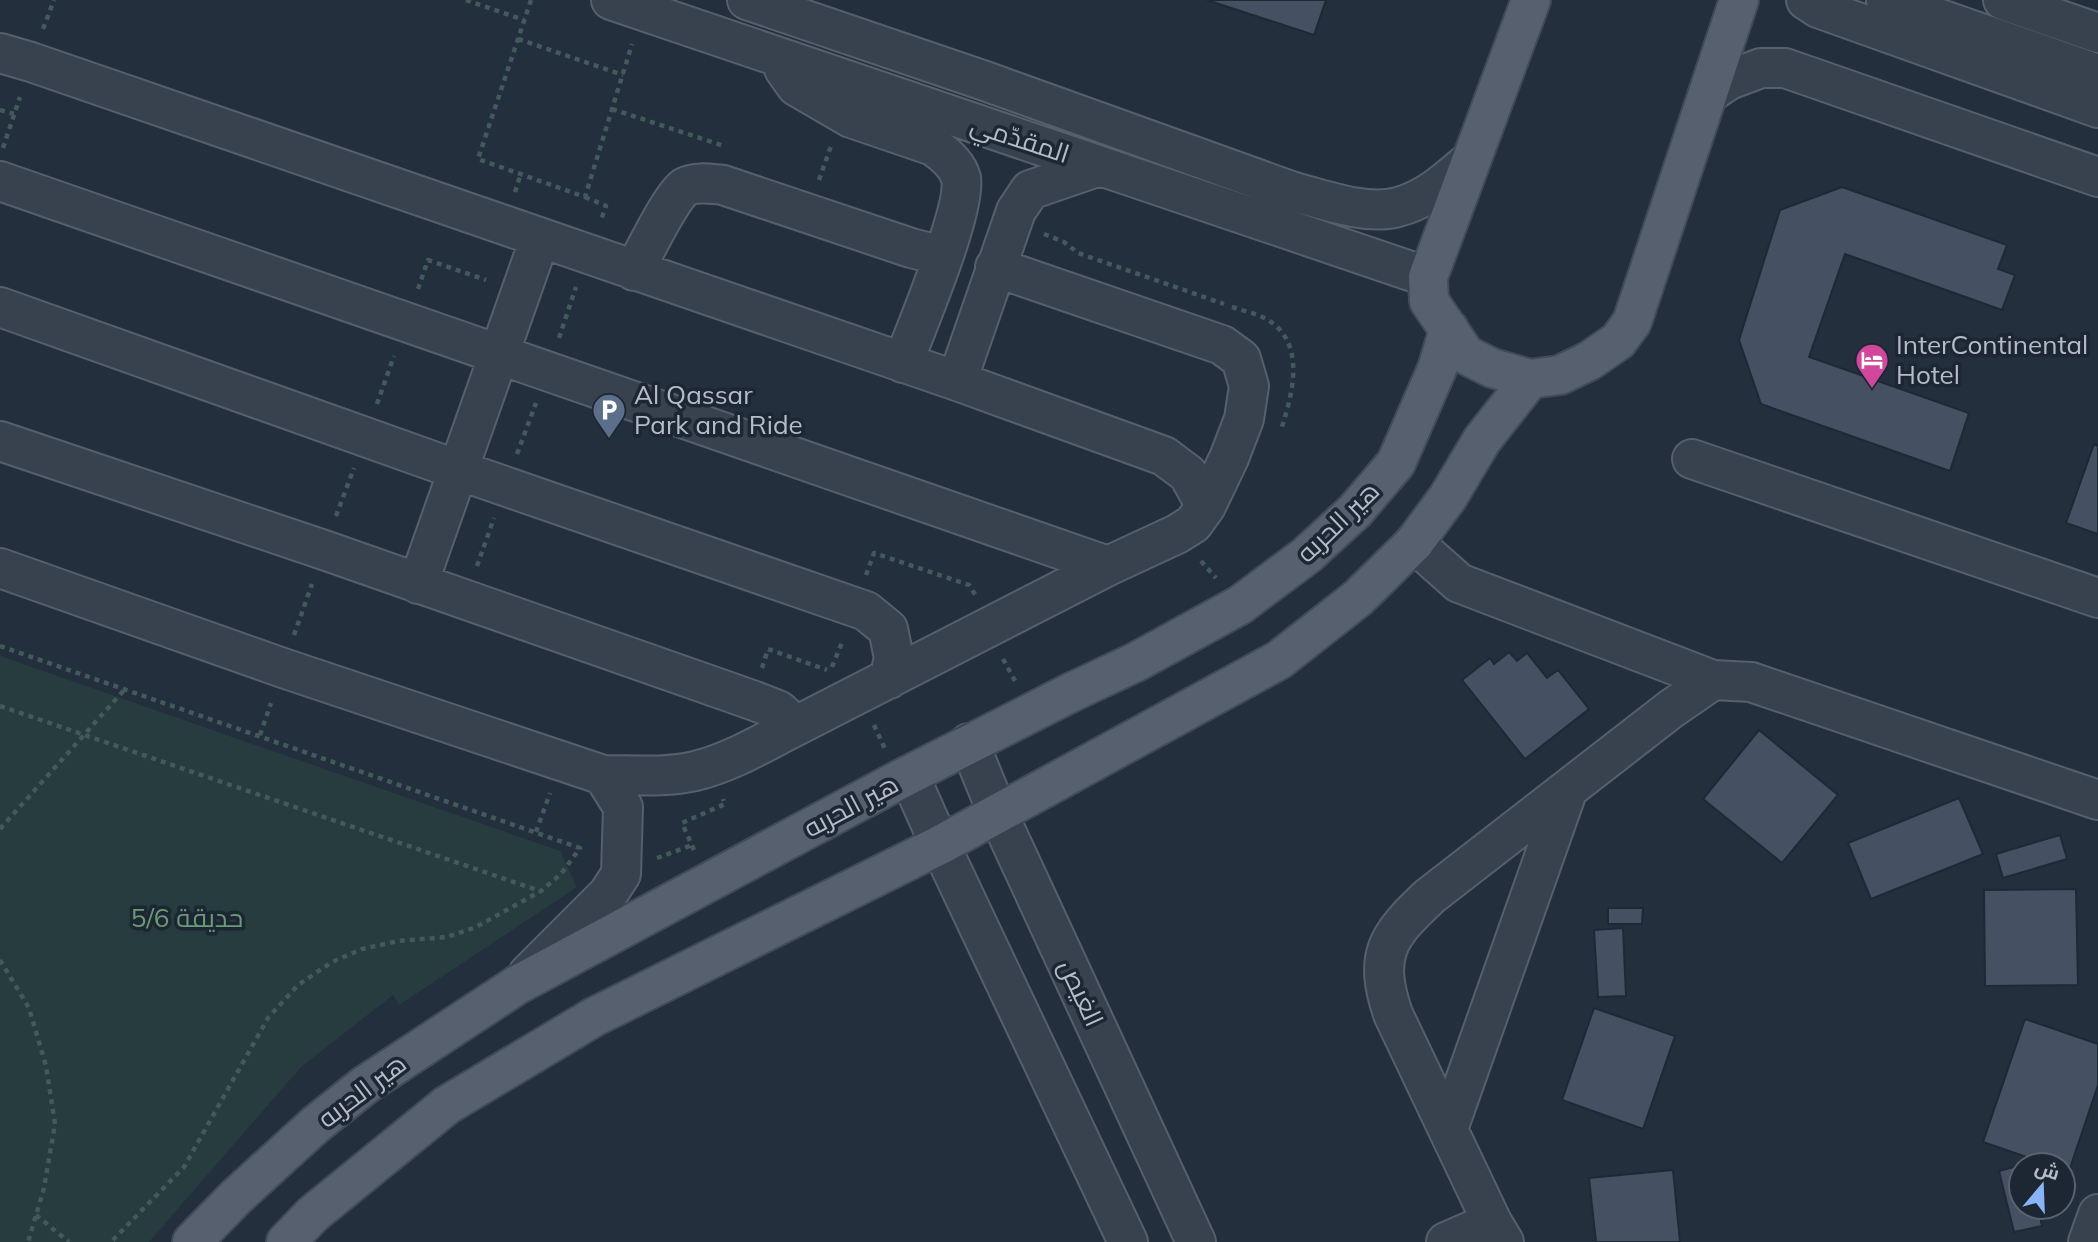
<svg xmlns="http://www.w3.org/2000/svg" width="2098" height="1242" viewBox="0 0 2098 1242" font-family="Mulish,Cairo,sans-serif">
<rect width="100%" height="100%" fill="#242f3e"/>
<path fill="#263c3f" d="M0,656L560,851L577,887L399,1005L393,995L301,1067L149,1242H0Z"/>
<path fill="#455162" stroke="#1f2835" stroke-width="2" d="M1207,0H1326L1314,35Z
M1842,187L2007,245L1998,269L2015,275L2002,310L1845,254L1809,357L1969,413L1950,471L1761,404L1739,340L1780,210Z
M2094,444L2098,446V534L2066,523Z
M1509,652L1517,661L1527,653L1547,678L1558,670L1589,709L1525,759L1462,680L1490,658L1494,664Z
M1759,730L1838,795L1782,863L1703,799Z
M1959,798L1983,854L1871,899L1848,843Z
M2060,835L2067,859L2003,878L1996,854Z
M2076,889L2078,985L1985,986L1984,890Z
M1608,908H1643L1642,924H1608Z
M1623,928L1626,996L1598,997L1594,930Z
M1594,1008L1675,1036L1643,1129L1562,1100Z
M2025,1019L2098,1044V1085L2069,1171L2063,1169V1165H2050L1983,1142Z
M2021,1165V1207H2038L2042,1226L2014,1232L1999,1171Z
M1673,1170L1680,1242H1596L1589,1178Z"/>
<g fill="none" stroke-linecap="round" stroke-linejoin="round">
<defs>
<path id="minor" d="M611,0L1428,277
M747,0L985,81L1291,191C1321,199 1367,216 1398,207C1426,200 1448,180 1470,161
M1806,0L1818,8L2098,108
M1886,0L2098,74
M2003,0L2098,33
M0,53L31,62L957,381L1164,456L1188,474L1206,506
M784,69L796,86L851,118L933,146C945,154 957,164 961,178C967,209 916,328 903,363
M1708,94L1729,80L1761,68H1785L2098,177
M0,181L1108,566
M634,271C643,255 673,193 685,187C696,181 712,184 723,185L911,248L943,256
M0,307L458,470L866,611L888,629L894,658L889,679
M957,381L1016,211L1030,190L1100,166
M0,441L324,550L752,700L778,710L796,726
M1692,459L2098,598
M1414,543L1459,583L1713,680
M0,568L283,668L603,775C634,775 665,778 695,771C730,763 764,742 796,726L1108,566L1177,534L1193,524L1206,506L1229,458L1244,419L1249,386L1241,359L1222,345L995,267
M418,584L540,238
M969,743L998,814L1196,1242
M909,775L940,845L1128,1242
M528,974L608,894L621,874L623,807L603,775
M1448,1129L1568,789
M1446,1242L1492,1222
M1504,1242L1492,1222L1393,1014C1373,955 1387,936 1430,896L1671,709L1713,680L1751,682L2098,800
M2088,1242L2098,1214"/>
<path id="major" d="M1531,0L1428,277L1429,301L1466,355L1492,368L1530,379L1560,375L1589,361L1618,341L1632,322L1739,0
M192,1242L236,1197L315,1125L365,1085L517,985L899,780L1072,692L1136,662L1240,605L1307,555L1355,511L1396,463L1437,369L1449,329
M286,1242L313,1214L447,1105L594,1017L940,845L1279,660L1358,598L1414,543L1448,497L1482,440L1530,379"/>
</defs>
<use href="#minor" stroke="#565f6c" stroke-width="42"/>
<use href="#major" stroke="#414a57" stroke-width="42"/>
<path stroke="#44595c" stroke-width="4.5" stroke-dasharray="5 5" stroke-linecap="butt" d="M466,0L524,20
M531,0L478,159L585,197L632,44
M43,29L54,0
M518,39L623,75
M612,109L724,146
M0,110L14,114
M3,148L20,97
M819,180L831,146
M515,192L521,173
M585,197L606,206L601,220
M1044,234L1064,242L1078,253L1224,304
M418,289L428,260L486,280
M1232,307C1244,311 1258,314 1268,320C1307,344 1292,395 1281,430
M559,338L576,287
M377,404L394,356
M517,454L536,403
M336,516L354,468
M1201,561L1216,578
M477,566L494,518
M866,575L874,553L969,585L976,596
M294,635L312,584
M0,646L580,848L561,874L541,891L476,927L447,937L398,941L362,949L332,962L298,985L268,1018L184,1167L111,1242
M1003,659L1015,681
M832,667L843,640
M762,668L768,649L827,670
M0,706L540,891
M874,725L885,749
M260,735L271,703
M0,829L125,689
M536,832L550,793
M694,850L682,823L725,804L723,799
M657,858L692,845
M0,960L29,1008L46,1066L55,1124L44,1188L28,1242
M36,1215L69,1242"/>
<use href="#minor" stroke="#38414e" stroke-width="38"/>
<use href="#major" stroke="#56606e" stroke-width="38"/>
</g>
<defs>
<symbol id="hotel-pin" viewBox="-11 -11 22 30"><path d="M0 17L-7.5 6A9.5 9.5 0 1 1 7.5 6Z" fill="#d1479c" stroke="#1d2633"/><path d="M-6-4.5h1.5V1H6V5H4.5V3h-9V5H-6ZM-4 0a1.8 1.8 0 1 1 3.6 0ZM.5 0V-2.5h3Q6-2.5 6 0Z" fill="#fff"/></symbol>
<symbol id="parking-pin" viewBox="-11 -11 22 30"><path d="M0 17L-7.5 6A9.5 9.5 0 1 1 7.5 6Z" fill="#5c6f8a" stroke="#1d2633"/><path d="M-3.5-5.5H1a3.5 3.5 0 0 1 0 7H-1V5.5H-3.5ZM-1-3.4V-.6H.8a1.4 1.4 0 0 0 0-2.8Z" fill="#fff"/></symbol>
</defs>
<g fill-rule="evenodd">
<use href="#hotel-pin" x="1853" y="341" width="38" height="52"/>
<use href="#parking-pin" x="590" y="391" width="38" height="52"/>
</g>
<g text-anchor="middle" stroke-width="7" stroke-linejoin="round" paint-order="stroke">
<g font-size="26" fill="#b4bcc9" stroke="#1d2633">
<text transform="translate(1020 139) rotate(18)" y="9">المقدّمي</text>
<text transform="translate(1338 522) rotate(-44)" y="9">هير الحربه</text>
<text transform="translate(851 806) rotate(-28)" y="9">هير الحربه</text>
<text transform="translate(1081 993) rotate(65)" y="9">الغيص</text>
<text transform="translate(362 1091) rotate(-37)" y="9">هير الحربه</text>
</g>
<g font-size="26" fill="#b4bcc9" stroke="#1d2633" text-anchor="start">
<text x="1896" y="354">InterContinental<tspan x="1896" dy="30">Hotel</tspan></text>
<text x="634" y="404">Al Qassar<tspan x="634" dy="30">Park and Ride</tspan></text>
</g>
<g font-size="26" fill="#6b9a76" stroke="#1d2633">
<text x="187" y="927">حديقة 5/6</text>
</g>
</g>
<g transform="translate(2042 1186) rotate(19)"><circle r="33" fill="#1d2633" stroke="#59626f" stroke-width="2"/>
<path d="M0-5L12 26L0 18L-12 26Z" fill="#8ab4f8"/>
<text y="-10" font-size="19" font-weight="bold" text-anchor="middle" fill="#b4bcc9">ش</text>
</g>
</svg>
